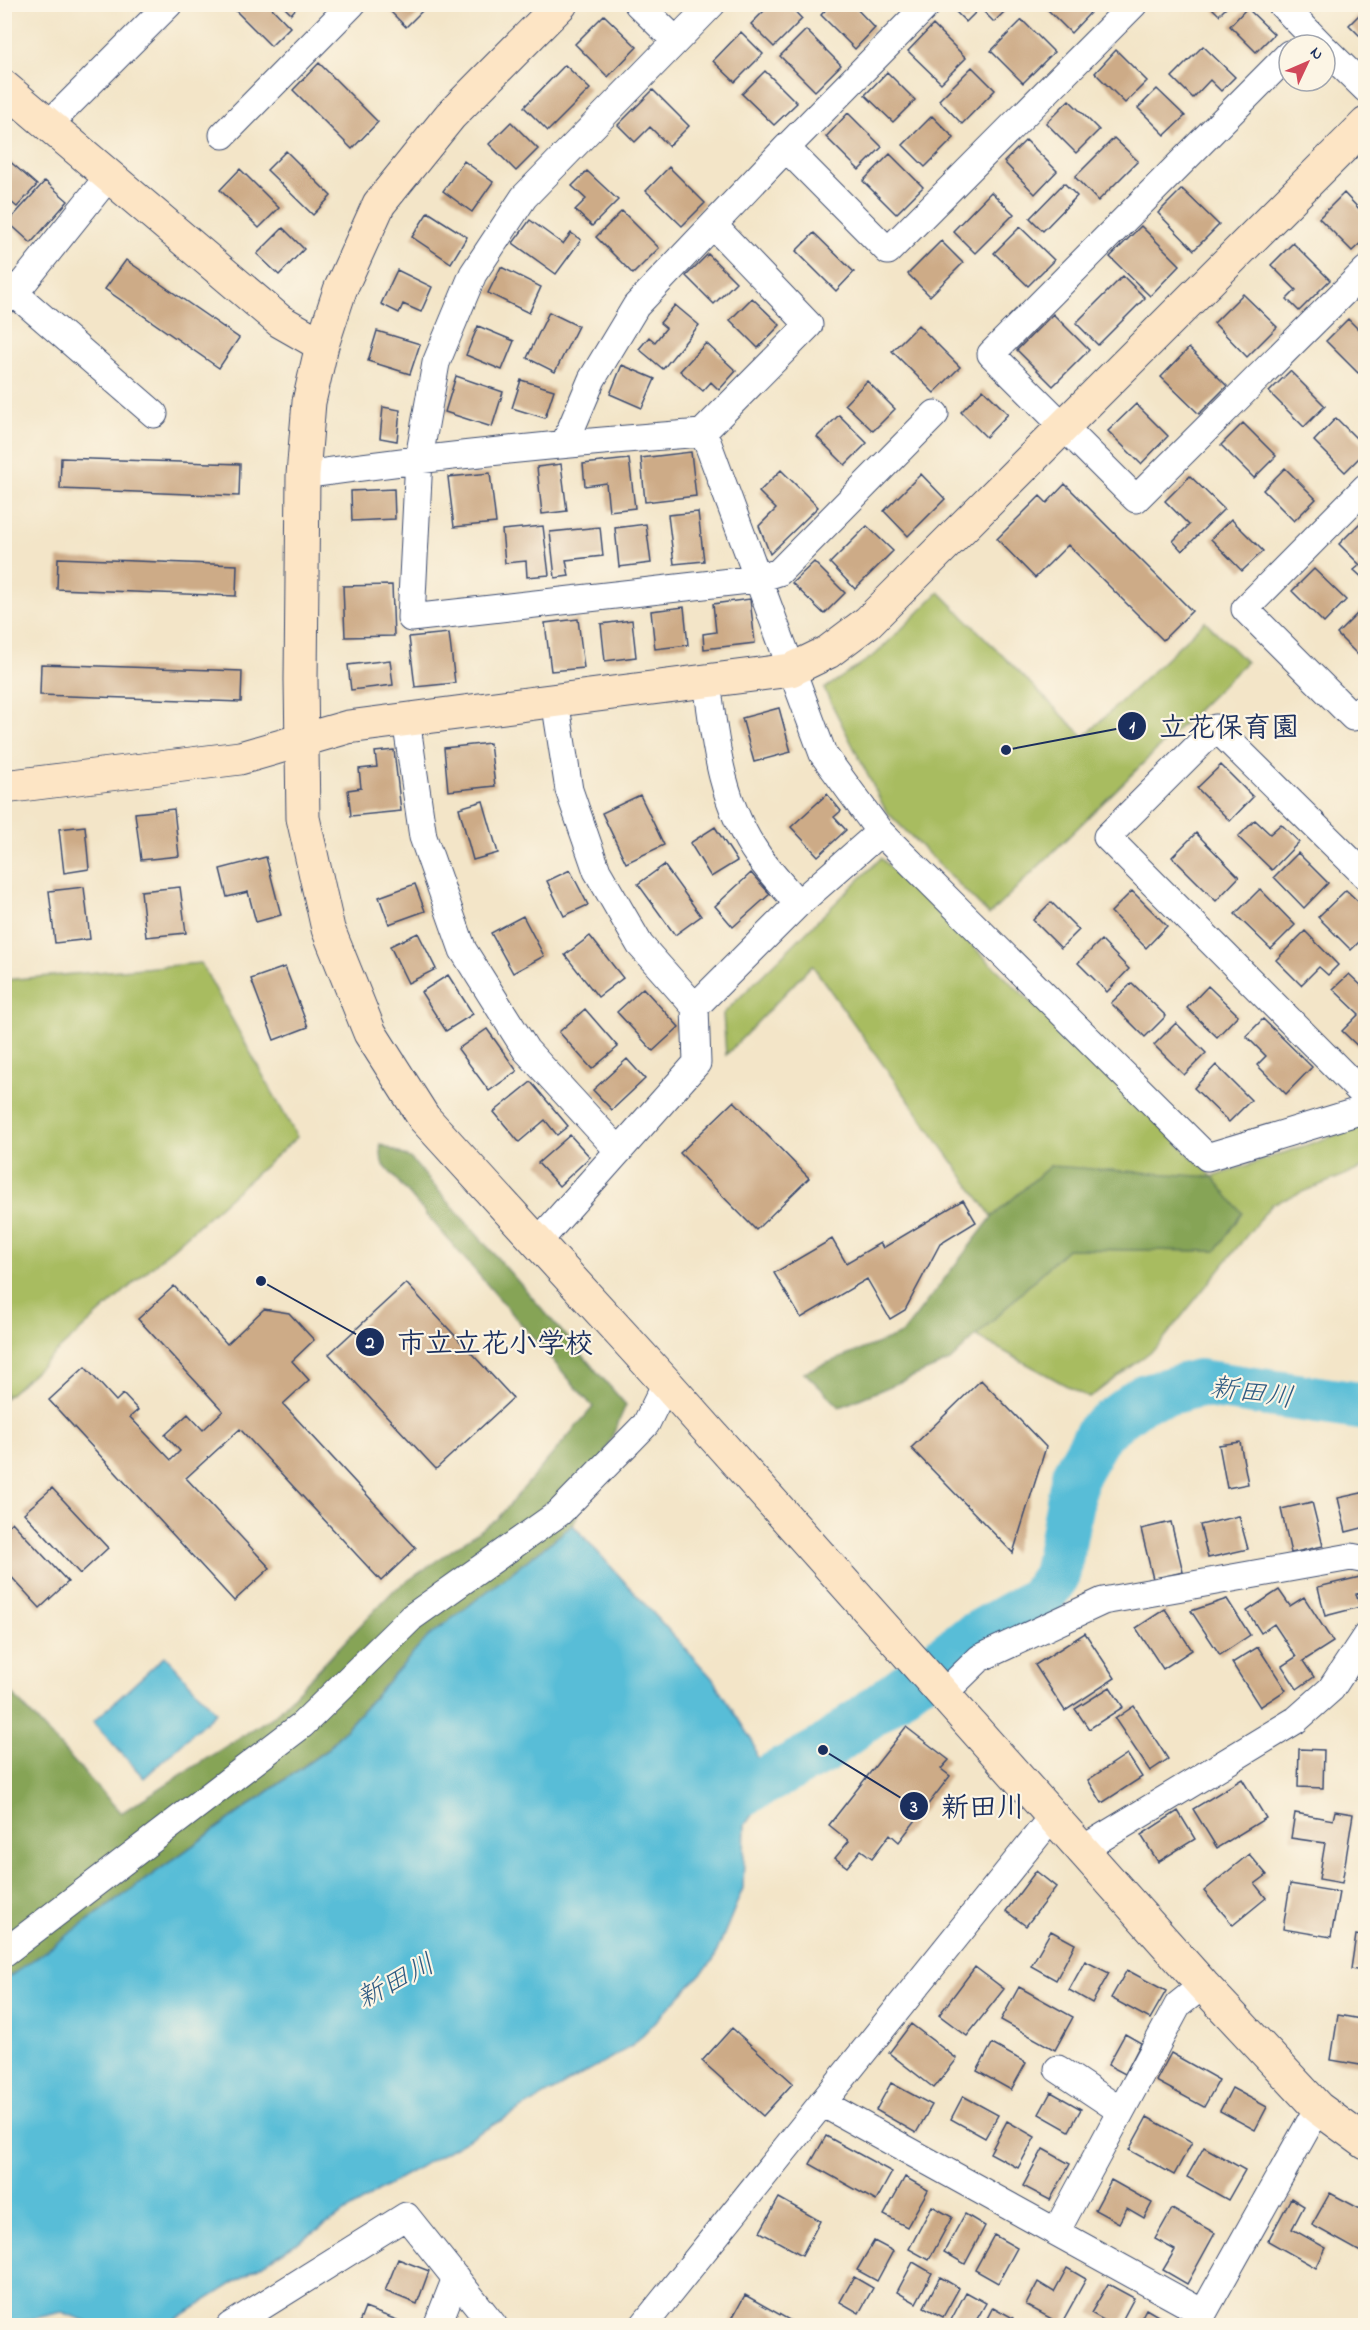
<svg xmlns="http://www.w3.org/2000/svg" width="1370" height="2330" viewBox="0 0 1370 2330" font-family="'Indie Flower','Klee One',sans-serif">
<rect width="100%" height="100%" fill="#fcf5e5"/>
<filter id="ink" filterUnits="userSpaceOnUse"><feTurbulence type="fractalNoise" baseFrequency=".0167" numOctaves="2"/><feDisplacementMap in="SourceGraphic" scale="12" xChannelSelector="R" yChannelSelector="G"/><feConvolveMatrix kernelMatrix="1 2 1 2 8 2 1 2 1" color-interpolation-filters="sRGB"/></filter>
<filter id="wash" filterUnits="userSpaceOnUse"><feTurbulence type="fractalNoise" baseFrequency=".008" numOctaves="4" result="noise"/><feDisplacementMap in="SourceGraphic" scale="24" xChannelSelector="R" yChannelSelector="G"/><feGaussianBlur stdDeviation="1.35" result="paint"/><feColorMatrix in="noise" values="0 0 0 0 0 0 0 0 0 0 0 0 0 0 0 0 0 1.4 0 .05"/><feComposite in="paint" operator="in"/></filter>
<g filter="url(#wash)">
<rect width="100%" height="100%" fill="#f3e5c8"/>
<path fill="#a8bc61" stroke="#627660" stroke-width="1.5" d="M939,592L1084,737L1205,621L1246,662L989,915L886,811L824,689L876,654Z
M881,858L1213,1177L1365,1125V1167L1272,1204L1158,1346L1089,1398L976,1336L1067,1249L1216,1251L1050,1166L992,1217L812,965L726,1055L723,1014Z
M201,963L297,1137L5,1398V980Z"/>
<path fill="#86a457" stroke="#506a5a" stroke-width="1.5" d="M380,1144L410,1158L626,1405L573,1525L427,1638L327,1749L5,1980L4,1685L121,1813L275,1715L393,1591L498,1518L593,1407L382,1163Z
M1050,1166L1213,1177L1242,1213L1216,1251L1067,1249L950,1361L840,1407L804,1372L902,1334L992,1217Z"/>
<path fill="#59bdd7" stroke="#3a769a" stroke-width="1.5" d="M573,1525L712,1678L754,1744L765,1797L745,1825L743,1888L713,1961L632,2046L398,2179L167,2325H96L62,2312L5,2325V1980L327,1750L427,1638Z
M165,1656L216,1712L144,1778L93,1722Z"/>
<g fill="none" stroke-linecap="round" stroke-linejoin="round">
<path stroke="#59bdd7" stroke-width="48" d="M704,1813L823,1750L966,1641L1039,1600L1056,1576L1075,1475L1100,1431L1143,1398L1199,1383L1366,1407"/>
</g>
<g id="blocks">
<path fill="#cdab87" d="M241,4H268L290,27L271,46L235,10Z
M281,4H300L291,14Z
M394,4H429L406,27L389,10Z
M771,4H788L802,19L774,47L751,24Z
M831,4H852L875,28L855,49L821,15Z
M955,4H1012L994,22L980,8L966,22L952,8Z
M1042,4H1082L1090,13L1071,33Z
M1208,4H1230L1219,15Z
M1247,8L1274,34L1256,52L1230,26Z
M1366,8V42L1349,25Z
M604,15L637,47L608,77L575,44Z
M1022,20L1054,52L1023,83L991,51Z
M933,25L966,58L941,83L908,51Z
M806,30L841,65L815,91L780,56Z
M741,32L763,54L735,82L713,61Z
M1203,46L1235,77L1221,91L1210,80L1193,98L1172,77Z
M1116,50L1147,81L1125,103L1095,73Z
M319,63L378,122L352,149L293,90Z
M565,65L590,89L548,131L524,107Z
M972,67L995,90L962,124L939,100Z
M765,71L797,103L774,125L742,94Z
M887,72L915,100L893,122L865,95Z
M1157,89L1185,116L1165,135L1138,108Z
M653,90L689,126L669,146L650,127L635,142L618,125Z
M1069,100L1099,130L1076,153L1046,123Z
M848,113L882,147L859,170L826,137Z
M932,116L954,138L925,167L903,145Z
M511,122L538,149L516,171L489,144Z
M1114,138L1138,161L1098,201L1075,177Z
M1026,140L1057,171L1035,194L1004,162Z
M286,151L331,196L313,215L267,170Z
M890,154L923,187L896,214L863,181Z
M7,159L37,185L17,207L4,196V162Z
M464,161L493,182L472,212L443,191Z
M669,167L705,203L682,226L646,191Z
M240,169L279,208L259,228L220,190Z
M587,171L618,200L592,226L575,210L586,199L572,186Z
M45,181L68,201L31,243L8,222Z
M1064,183L1077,196L1043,231L1030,218Z
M1182,189L1219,225L1194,250L1158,213Z
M991,192L1014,214L975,253L953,231Z
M1344,193L1364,214L1366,213V238L1352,251L1319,218Z
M622,211L659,248L633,274L596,237Z
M428,212L467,237L451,263L412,237Z
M530,220L563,244L571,233L581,240L556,274L513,243Z
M1141,226L1180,265L1150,296L1110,257Z
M1020,227L1054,260L1028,286L994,253Z
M283,228L304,249L279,275L257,254Z
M814,233L854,272L836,291L796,251Z
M941,241L963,263L930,296L908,274Z
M1293,243L1330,280L1299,311L1287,299L1296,290L1271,265Z
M708,254L736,282L714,304L686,276Z
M126,260L239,338L219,368L105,289Z
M501,267L541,287L529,313L488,293Z
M397,270L432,287L421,312L403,304L399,313L381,304Z
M1123,276L1145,298L1098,345L1076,323Z
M1243,294L1277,327L1247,357L1214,323Z
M752,298L780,325L758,348L730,320Z
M675,305L699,325L663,369L639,349L649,337L655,342L666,328L660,323Z
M549,312L578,326L555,372L527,358Z
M1053,314L1089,350L1053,386L1017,350Z
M1348,319L1366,337V366L1358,373L1326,341Z
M918,325L960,367L934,393L892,351Z
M478,326L514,341L502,370L466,355Z
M377,331L420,344L410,374L368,361Z
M706,343L736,371L719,390L711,382L703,391L680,371Z
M1189,348L1227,386L1199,414L1161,377Z
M622,365L655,379L642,408L610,394Z
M1290,371L1325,406L1304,427L1269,392Z
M456,376L503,392L492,427L445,412Z
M521,380L554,390L545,418L512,408Z
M867,381L895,409L873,431L845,404Z
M983,389L1008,414L986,437L961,412Z
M1136,404L1168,436L1141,464L1108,431Z
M383,407L400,410L397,441L380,438Z
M839,415L867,443L845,465L817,437Z
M1336,418L1366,448V451L1345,472L1314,441Z
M1243,423L1276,456L1254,478L1221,445Z
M691,452L696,496L645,502L641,458Z
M61,458L240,464L239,496L60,489Z
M629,459L635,508L609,511L606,483L585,486L583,464Z
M561,464L567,511L542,514L537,467Z
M1285,468L1316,499L1294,521L1263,490Z
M781,470L818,507L770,554L759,526L776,509L759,492Z
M490,473L496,523L454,527L448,477Z
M921,474L945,499L908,536L884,511Z
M1190,476L1224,509L1182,551L1173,541L1189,525L1165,501Z
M1065,484L1192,611L1163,640L1068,545L1035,578L997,539L1040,496L1047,503Z
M394,489L395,519L352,521L351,491Z
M698,512L704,561L674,564L668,515Z
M1231,519L1263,551L1242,571L1211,539Z
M1364,519L1366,521V581L1354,570L1360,565L1339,544Z
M646,524L651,563L619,567L615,528Z
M543,526L549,575L527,577L526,561L505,563L502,530Z
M867,526L893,551L855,589L830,563Z
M600,527L603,556L566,560L569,576L555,578L550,532Z
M58,558L237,565L236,596L57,589Z
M814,562L845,593L824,614L792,583Z
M1314,569L1346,600L1324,623L1292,591Z
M392,585L394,636L345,637L343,586Z
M750,599L755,643L704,649L703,634L716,632L713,604Z
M684,607L688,645L655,649L651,611Z
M1362,609L1366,612V663L1337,634Z
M578,619L584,668L551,671L545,623Z
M632,620L636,657L605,661L601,624Z
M449,633L455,683L415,687L409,637Z
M390,660L393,685L351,690L348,665Z
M41,664L242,671L241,702L40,695Z
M779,708L791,752L754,762L742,718Z
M490,743L495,786L448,791L444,748Z
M394,750L401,811L351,816L348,790L361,788L359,769L377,767L375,752Z
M1221,765L1253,797L1230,821L1197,788Z
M827,794L841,811L834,817L846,830L818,856L791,827Z
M640,795L664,845L626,863L602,813Z
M483,801L498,853L473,860L459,808Z
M174,809L179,856L141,860L135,813Z
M1255,820L1270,834L1281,824L1299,842L1272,870L1238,837Z
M85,826L89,869L64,873L59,829Z
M715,827L737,861L711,877L690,843Z
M1196,833L1239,877L1216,901L1172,857Z
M1298,853L1328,883L1304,908L1274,877Z
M266,857L281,915L256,922L248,892L227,897L220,869Z
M664,865L701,916L675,935L638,884Z
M570,870L588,905L564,916L547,881Z
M751,873L770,894L733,927L715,906Z
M415,884L425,911L389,924L379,897Z
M84,887L90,939L55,943L49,891Z
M180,887L186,933L146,937L141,891Z
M1260,889L1295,925L1271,949L1235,914Z
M1346,890L1366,909V935L1351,950L1318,917Z
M1132,891L1167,926L1146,948L1111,912Z
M1051,902L1079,930L1061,948L1033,920Z
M523,916L544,956L513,973L491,933Z
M1305,931L1338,965L1328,975L1319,967L1301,985L1276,960Z
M418,933L436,969L408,983L390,946Z
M590,936L623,978L598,997L565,955Z
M1101,940L1129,969L1107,992L1078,963Z
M285,967L308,1027L274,1040L251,979Z
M1349,974L1366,990V1054L1342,1031L1359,1014L1333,989Z
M448,975L473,1014L446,1031L421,992Z
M1132,983L1166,1016L1145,1037L1111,1003Z
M1208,986L1238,1015L1217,1037L1187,1008Z
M643,988L679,1027L653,1051L617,1012Z
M585,1009L618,1047L592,1069L559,1032Z
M1263,1019L1312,1067L1286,1094L1257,1065L1266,1056L1246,1036Z
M1176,1023L1206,1053L1184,1075L1154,1045Z
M487,1029L517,1071L489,1091L458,1049Z
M627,1059L645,1079L612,1110L593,1090Z
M1216,1065L1251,1100L1229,1122L1194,1088Z
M531,1082L568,1126L557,1135L545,1120L519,1142L494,1112Z
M734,1101L809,1178L756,1230L680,1153Z
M570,1135L590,1157L559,1186L538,1163Z
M963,1200L976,1222L940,1244L905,1310L890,1319L867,1279L801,1318L774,1273L832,1239L846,1263L880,1243L883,1248Z
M406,1283L513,1398L436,1469L329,1354Z
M174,1286L227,1344L264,1309L289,1313L314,1340L292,1361L309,1380L283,1404L416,1548L381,1581L240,1429L186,1478L270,1568L234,1601L49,1400L85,1367L116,1401L123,1394L138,1410L130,1417L171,1460L180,1451L165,1435L188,1414L203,1430L223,1411L138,1319Z
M981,1380L1046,1447L1013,1553L911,1448Z
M1240,1442L1248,1484L1227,1488L1219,1445Z
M52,1488L108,1548L80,1574L24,1513Z
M1366,1492V1527L1346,1532L1338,1498Z
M1312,1502L1323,1546L1291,1553L1281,1509Z
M1239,1516L1248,1549L1208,1558L1200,1525Z
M12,1522L68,1582L40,1608L5,1570V1529Z
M1171,1522L1183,1572L1153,1579L1141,1529Z
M1364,1576L1366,1592L1356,1594L1360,1607L1325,1616L1318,1587Z
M1279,1590L1290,1606L1304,1597L1333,1642L1303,1661L1314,1677L1297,1689L1282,1666L1296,1657L1274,1624L1261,1633L1247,1611Z
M1227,1599L1250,1635L1220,1655L1191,1611Z
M1165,1609L1192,1650L1163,1669L1136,1628Z
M1085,1633L1115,1678L1065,1711L1035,1665Z
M1258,1647L1286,1690L1260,1707L1232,1663Z
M1110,1687L1123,1707L1089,1729L1075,1709Z
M1134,1706L1168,1759L1150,1771L1115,1719Z
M906,1727L949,1760L941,1769L950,1776L899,1842L890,1834L872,1858L861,1850L847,1867L835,1858L849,1841L829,1825Z
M1299,1749L1324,1750L1323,1788L1298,1787Z
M1127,1754L1142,1777L1102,1803L1088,1780Z
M1242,1779L1266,1818L1217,1848L1193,1809Z
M1178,1811L1195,1839L1158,1862L1141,1835Z
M1335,1811L1353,1814L1342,1883L1319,1879L1325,1843L1291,1838L1295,1813L1333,1820Z
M1249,1854L1267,1875L1255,1884L1266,1898L1233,1925L1204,1891Z
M1036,1871L1056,1887L1026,1926L1006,1911Z
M1290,1884L1339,1892L1331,1937L1283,1929Z
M1051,1931L1075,1944L1056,1980L1031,1966Z
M1356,1935L1366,1937V1972L1351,1969Z
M1085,1961L1109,1973L1092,2003L1069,1990Z
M975,1967L1004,1989L967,2036L939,2015Z
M1127,1970L1166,1991L1150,2019L1111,1998Z
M1019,1987L1073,2017L1055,2050L1001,2020Z
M1338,2015L1366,2020V2066L1331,2060Z
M911,2024L957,2059L934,2088L889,2053Z
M732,2028L793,2083L763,2116L702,2061Z
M1125,2034L1141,2043L1125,2074L1108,2065Z
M992,2044L1026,2063L1011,2090L977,2071Z
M1171,2053L1219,2080L1204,2107L1156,2081Z
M891,2083L932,2105L916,2133L876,2110Z
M1232,2088L1267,2107L1255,2130L1220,2111Z
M1051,2092L1081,2109L1069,2131L1039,2114Z
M963,2096L998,2115L985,2138L951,2119Z
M1147,2117L1192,2142L1174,2175L1129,2150Z
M1007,2121L1035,2137L1018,2168L990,2153Z
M826,2136L892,2172L876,2201L810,2164Z
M1204,2147L1245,2170L1228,2200L1187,2177Z
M1043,2149L1070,2164L1050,2200L1023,2186Z
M905,2177L928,2190L907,2227L884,2215Z
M1111,2180L1152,2203L1144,2218L1127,2208L1119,2223L1095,2210Z
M1330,2193L1366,2212V2255L1312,2225Z
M779,2198L820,2221L802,2255L760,2232Z
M1291,2198L1304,2206L1292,2229L1326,2248L1316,2268L1268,2241Z
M932,2206L952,2217L929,2260L909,2249Z
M1172,2209L1215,2233L1187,2284L1163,2270L1175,2250L1155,2239Z
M965,2214L985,2226L965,2264L944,2252Z
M994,2235L1017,2248L998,2283L975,2270Z
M874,2241L893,2251L877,2281L857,2270Z
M398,2259L429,2271L417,2304L385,2291Z
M913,2262L932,2273L916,2303L897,2292Z
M1067,2268L1086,2279L1061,2324L1026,2305L1038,2282L1054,2292Z
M854,2277L873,2288L859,2313L840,2302Z
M940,2277L959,2288L943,2317L924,2307Z
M1108,2284L1134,2298L1119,2326H1114L1091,2313Z
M966,2292L986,2303L973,2326H957L950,2322Z
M745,2295L793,2322L791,2326H728Z
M993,2307L1013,2318L1008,2326H983Z
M365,2308L397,2320L395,2326H358Z
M1146,2309L1175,2326H1137Z"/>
</g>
</g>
<g filter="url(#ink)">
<use href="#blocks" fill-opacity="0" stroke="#3b4a6e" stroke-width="1.5"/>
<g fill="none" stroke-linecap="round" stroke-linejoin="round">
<defs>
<path id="street" d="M638,4L676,41
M712,4L524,197L473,274L436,363L419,458L411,618L757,579L779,572L935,414
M1281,4L1321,45
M1325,49L1366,89
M1289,54L991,354L1136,499L1366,270
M48,125L169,4
M223,135L352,4
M786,148L888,251L1134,4
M4,284L154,414
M4,301L15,293L108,177
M702,433L809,325L713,225
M565,443L592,379L636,306L786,148L928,4
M303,475C436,456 567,443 702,433L708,444L823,754L880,832L1207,1157L1366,1109
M1366,487L1245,609L1353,717L1366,705
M707,681C715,743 721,804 759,857C771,874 785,888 798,904
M406,719L423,837L463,950L526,1050L619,1151
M1366,876L1216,728L1107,837L1366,1097
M695,1007L798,904L880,832
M536,1244L697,1063L695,1007L640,945L597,871L569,790L555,700
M944,1693L980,1658L1103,1601L1351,1557L1366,1560
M1083,1849L1296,1720L1331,1689L1366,1636
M4,1953L302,1725L412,1617L559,1513L646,1424L666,1383
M1058,2069L1121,2111
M822,2103L1203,2313
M1056,2232L1178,2005L1203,1985
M230,2326L406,2216L494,2326
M437,2326L456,2278
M643,2326L1052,1817
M1196,2326L1318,2108"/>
<path id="secondary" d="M561,4L450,116L379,204L340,290L322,345L309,402L303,475L301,680L303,818L328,929L370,1033L424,1118L666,1383L1203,1985L1318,2108L1366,2143
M4,87L280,321L322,345
M4,787L240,758L348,727L791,670L828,652L868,622L1366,124"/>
</defs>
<use href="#street" stroke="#3b4a6e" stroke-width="29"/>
<use href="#secondary" stroke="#3b4a6e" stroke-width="35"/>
<use href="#street" stroke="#fff" stroke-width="27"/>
<use href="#secondary" stroke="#fde5c5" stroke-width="33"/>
</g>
</g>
<g text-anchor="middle" stroke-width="4.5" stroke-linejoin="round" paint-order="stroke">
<g font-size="28" font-style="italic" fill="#2e5a82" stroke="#fcf5e5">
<text transform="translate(1252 1391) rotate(8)" y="10">新田川</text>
<text transform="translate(395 1980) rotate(-28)" y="10">新田川</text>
</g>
</g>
<path fill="none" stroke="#1b2f5e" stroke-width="2" d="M1006 750L1132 726M261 1281L370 1342M823 1750L914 1806"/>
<g fill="#1b2f5e" stroke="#fcf5e5" stroke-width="2">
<circle cx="1006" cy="750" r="6"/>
<circle cx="261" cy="1281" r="6"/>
<circle cx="823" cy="1750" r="6"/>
<circle cx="1132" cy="726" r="15"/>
<circle cx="370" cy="1342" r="15"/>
<circle cx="914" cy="1806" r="15"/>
</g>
<g font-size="18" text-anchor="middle" font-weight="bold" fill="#fff">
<text x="1132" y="732">1</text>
<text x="370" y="1348">2</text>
<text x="914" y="1812">3</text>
</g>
<g font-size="28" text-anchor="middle" font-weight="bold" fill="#1b2f5e" stroke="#fcf5e5" stroke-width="4.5" stroke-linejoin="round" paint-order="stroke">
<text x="1229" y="736">立花保育園</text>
<text x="495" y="1352">市立立花小学校</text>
<text x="983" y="1816">新田川</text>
</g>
<rect width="1370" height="2330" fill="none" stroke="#fcf5e5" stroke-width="24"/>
<g transform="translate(1307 63) rotate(46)"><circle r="28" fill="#fcf5e5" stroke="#a2a6af" stroke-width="1.5"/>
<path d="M0-4.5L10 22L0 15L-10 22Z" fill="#d1495b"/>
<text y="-9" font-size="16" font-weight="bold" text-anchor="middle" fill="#1b2f5e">N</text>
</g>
</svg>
